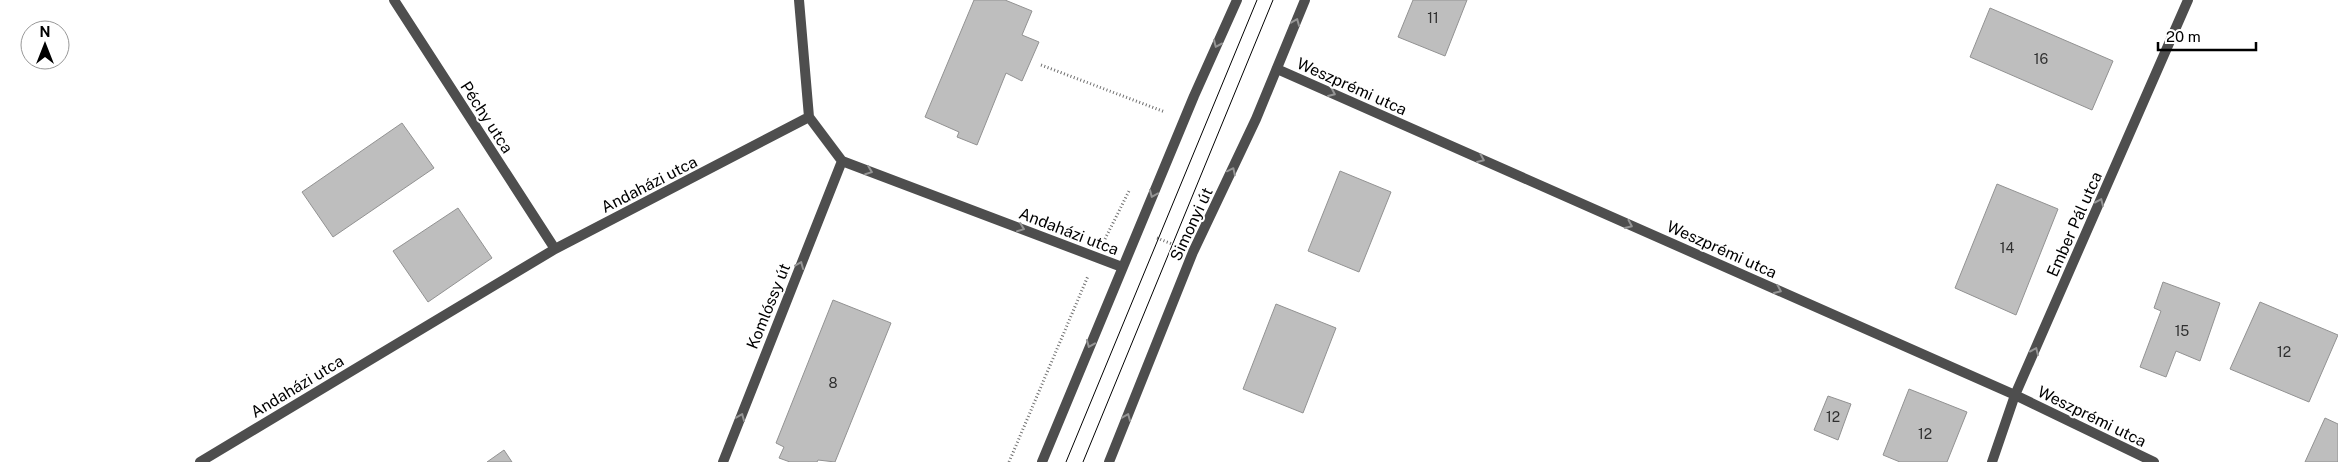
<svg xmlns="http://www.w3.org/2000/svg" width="2338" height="462" viewBox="0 0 2338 462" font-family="'Public Sans',sans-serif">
<rect width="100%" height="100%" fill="#fff"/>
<path fill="#bebebe" stroke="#929292" d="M974,0H1005L1032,11L1022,35L1039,42L1022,81L1006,73L977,145L957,137L959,132L925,117Z
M1413,0H1467L1445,56L1398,37Z
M1990,8L2113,61L2092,110L1970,57Z
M402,123L434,168L333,237L302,192Z
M1340,171L1391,192L1359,272L1308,251Z
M1997,184L2058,209L2016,315L1955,288Z
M458,208L492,258L428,302L393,251Z
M2163,282L2220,303L2200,361L2176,351L2166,377L2140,367L2161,311L2154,308Z
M833,300L891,323L835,462L818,460L817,462H790L779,458L784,447L776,443Z
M2260,302L2338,335L2309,402L2230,369Z
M1276,304L1336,328L1303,413L1243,389Z
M1909,389L1967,412L1947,462H1900L1883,455Z
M1828,396L1851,404L1838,440L1814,430Z
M2325,418L2338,424V462H2305Z
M504,450L512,462H487Z"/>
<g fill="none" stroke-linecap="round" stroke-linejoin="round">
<path stroke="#707070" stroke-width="3" stroke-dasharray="1 2.5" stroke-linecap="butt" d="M1041,65L1165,112
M1157,238L1172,244
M1105,239L1129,191
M1009,462L1088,276"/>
<path stroke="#4e4e4e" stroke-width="10" d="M394,0L555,249
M799,0L809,117
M1277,69L2015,395L2154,462
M809,117L842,161L1122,267
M200,462L555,249L809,117
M723,462L842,161
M1992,462L2015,395L2188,0"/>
<path stroke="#4e4e4e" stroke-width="10" d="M1042,462L1194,96L1237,0
M1109,462L1193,252L1256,119L1305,0"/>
<path stroke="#000" stroke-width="1" d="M1066,462L1257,0
M1083,462L1273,0"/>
</g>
<defs><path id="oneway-chevron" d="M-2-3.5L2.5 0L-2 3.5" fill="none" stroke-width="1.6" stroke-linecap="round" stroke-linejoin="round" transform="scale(1.25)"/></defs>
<g stroke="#959595">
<use href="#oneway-chevron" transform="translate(1296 22) rotate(-68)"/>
<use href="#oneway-chevron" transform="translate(1217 44) rotate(114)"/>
<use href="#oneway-chevron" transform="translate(1332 93) rotate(24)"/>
<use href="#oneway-chevron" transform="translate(1481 159) rotate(24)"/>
<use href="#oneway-chevron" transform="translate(869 171) rotate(21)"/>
<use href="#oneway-chevron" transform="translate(1232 171) rotate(-64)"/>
<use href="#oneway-chevron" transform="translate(1153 194) rotate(113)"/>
<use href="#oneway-chevron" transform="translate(2100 202) rotate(-66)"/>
<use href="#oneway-chevron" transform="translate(1629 225) rotate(24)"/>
<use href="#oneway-chevron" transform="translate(1021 228) rotate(21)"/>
<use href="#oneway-chevron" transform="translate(800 265) rotate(-68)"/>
<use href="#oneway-chevron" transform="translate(1778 290) rotate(24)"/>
<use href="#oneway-chevron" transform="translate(1090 344) rotate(112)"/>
<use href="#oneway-chevron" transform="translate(2035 351) rotate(-66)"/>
<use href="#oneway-chevron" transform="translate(741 417) rotate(-68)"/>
<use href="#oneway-chevron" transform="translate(1127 417) rotate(-68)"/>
</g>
<g text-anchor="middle" stroke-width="4" stroke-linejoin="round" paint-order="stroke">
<g font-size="14" fill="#303030">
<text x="1433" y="23">11</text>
<text x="2041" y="64">16</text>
<text x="2007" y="253">14</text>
<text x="2182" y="336">15</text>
<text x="2284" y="357">12</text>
<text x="833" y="388">8</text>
<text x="1833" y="422">12</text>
<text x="1925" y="439">12</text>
</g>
<g font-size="16" fill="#000" stroke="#fff">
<text transform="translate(1352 86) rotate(24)" y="6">Weszprémi utca</text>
<text transform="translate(487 117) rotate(57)" y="6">Péchy utca</text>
<text transform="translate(649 184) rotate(-27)" y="6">Andaházi utca</text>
<text transform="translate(1191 224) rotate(-65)" y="6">Simonyi út</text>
<text transform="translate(2074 224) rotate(-66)" y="6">Ember Pál utca</text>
<text transform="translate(1069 231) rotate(21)" y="6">Andaházi utca</text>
<text transform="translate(1722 249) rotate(24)" y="6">Weszprémi utca</text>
<text transform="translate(768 306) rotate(-68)" y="6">Komlóssy út</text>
<text transform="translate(297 386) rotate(-31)" y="6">Andaházi utca</text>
<text transform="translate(2092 416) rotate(26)" y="6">Weszprémi utca</text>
</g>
</g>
<g transform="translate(45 45)"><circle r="24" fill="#ffffff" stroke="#999999"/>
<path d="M0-4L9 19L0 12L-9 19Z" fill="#000000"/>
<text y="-8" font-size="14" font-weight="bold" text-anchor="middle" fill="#000000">N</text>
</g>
<path d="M2158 42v8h98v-8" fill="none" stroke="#000000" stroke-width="2.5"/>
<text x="2166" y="42" font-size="15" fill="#000000" stroke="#ffffff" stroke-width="4" paint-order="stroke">20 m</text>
</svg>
